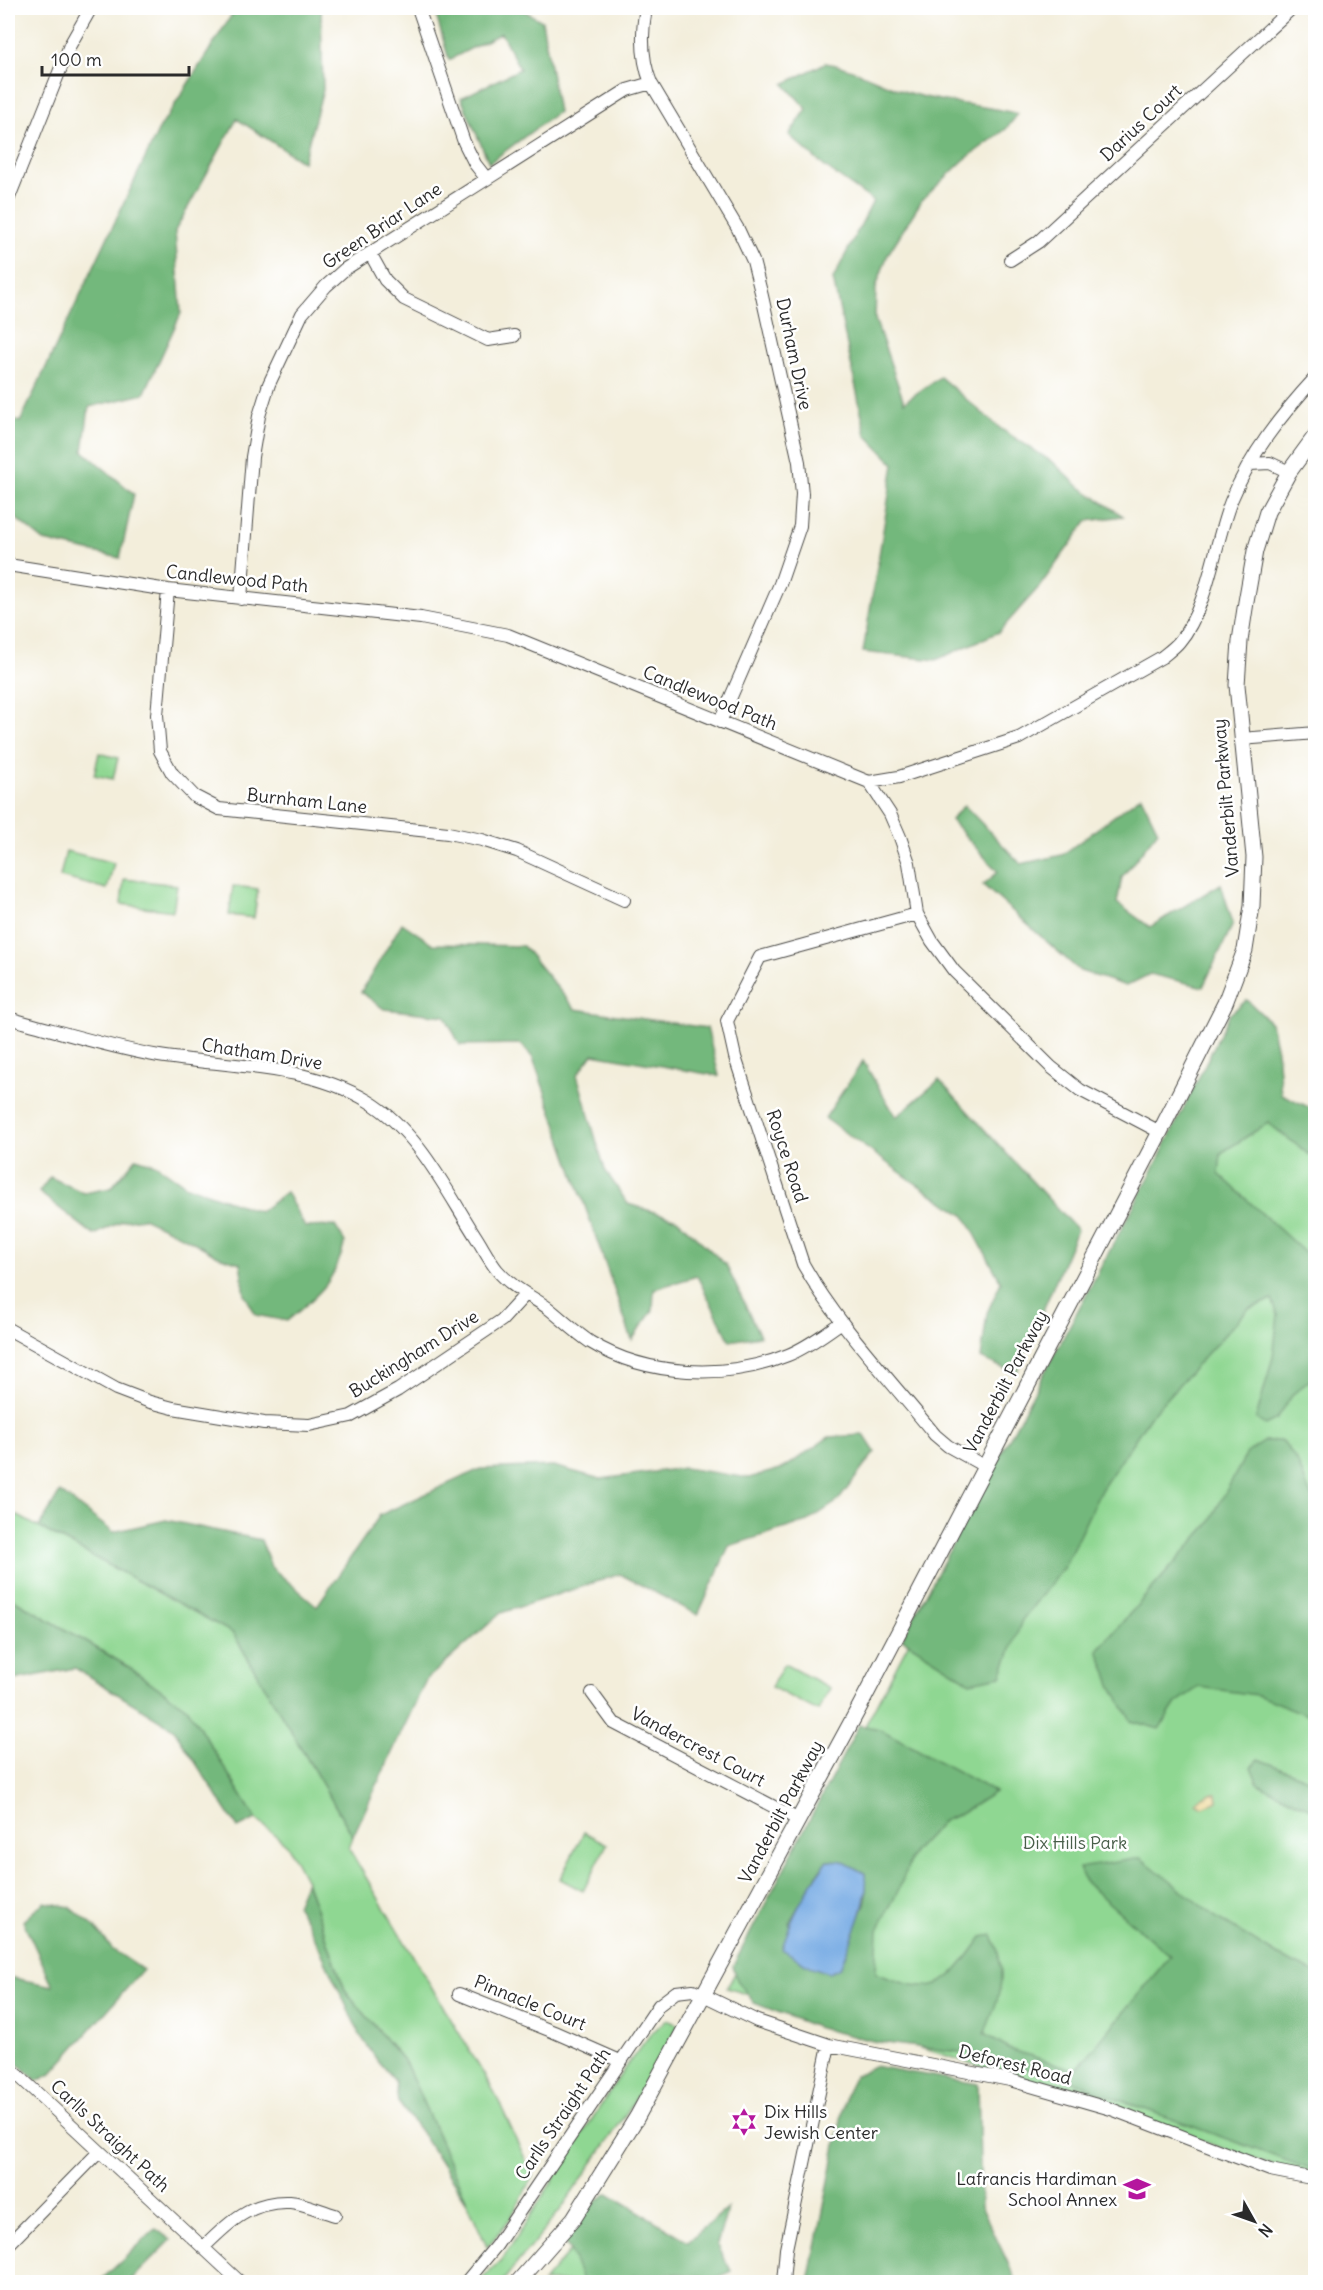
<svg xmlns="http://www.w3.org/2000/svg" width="1323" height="2290" viewBox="0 0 1323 2290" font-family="Delius,sans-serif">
<rect width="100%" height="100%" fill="#fff"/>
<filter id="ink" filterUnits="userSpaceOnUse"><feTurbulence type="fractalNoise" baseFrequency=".0167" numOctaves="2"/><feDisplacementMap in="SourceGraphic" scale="12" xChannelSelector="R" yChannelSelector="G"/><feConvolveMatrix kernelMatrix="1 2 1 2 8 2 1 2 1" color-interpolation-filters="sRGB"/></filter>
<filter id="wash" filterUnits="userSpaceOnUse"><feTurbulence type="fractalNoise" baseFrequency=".008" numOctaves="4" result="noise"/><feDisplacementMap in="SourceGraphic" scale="24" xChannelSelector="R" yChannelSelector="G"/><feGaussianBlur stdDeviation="1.35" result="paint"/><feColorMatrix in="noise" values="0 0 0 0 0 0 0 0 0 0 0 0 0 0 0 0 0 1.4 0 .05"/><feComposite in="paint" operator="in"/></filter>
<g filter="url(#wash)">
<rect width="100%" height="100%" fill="#f3eedb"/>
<path fill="#8fd792" stroke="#5d815e" stroke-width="1.5" d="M99,753L118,758L113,779L94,775Z
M66,851L114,863L107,889L60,877Z
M124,879L177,885L173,911L121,904Z
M233,886L258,889L254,918L229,915Z
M1235,1023L1258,1092L1315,1122V2180L1018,2078L727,1988Z
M9,1511L233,1633L353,1836L349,1849L495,2093L533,2176L510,2219L487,2247L406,2064L345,1990L306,1881L287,1845L256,1819L188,1709L127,1666L8,1596Z
M784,1664L830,1688L818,1711L771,1687Z
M584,1832L607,1844L583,1891L560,1879Z
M667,2020L679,2025L631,2107L561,2209L502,2282H479L502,2260L626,2066L653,2031Z
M570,2251L586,2282H543Z"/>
<path fill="#73b87c" stroke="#4f7254" stroke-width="1.5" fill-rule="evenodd" d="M236,8H321L323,90L303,162L237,119L175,231L181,313L144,394L89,407L83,451L134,494L120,558L44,541L8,512V417L20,422L158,131Z
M434,8H519L542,21L558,112L489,163L461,98L520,69L501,33L449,60Z
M825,63C856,67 882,86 913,94C947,104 984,105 1018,114L1006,129L964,160L922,200L888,254L876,287L875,319L904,402L940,377L1001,429L1054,463L1077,485L1123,516L1087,521L1040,586L999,632L936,660L863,652L894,464L866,435L833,279L873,201L825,167L789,135L807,109L784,84Z
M1141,796L1158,831L1122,877L1117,903L1150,927L1221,884L1233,924L1203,987L1150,974L1126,986L1080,971L983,885L998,872L951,820L964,805L1021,864L1062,855Z
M402,923L433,944L523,946L575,1009L707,1028L719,1076L593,1054L577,1075L605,1170L628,1204L677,1219L726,1265L760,1336L730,1341L697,1276L654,1289L653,1310L632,1340L533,1058L521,1044L460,1045L445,1016L384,1009L361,992Z
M1247,1000L1271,1023L1277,1051L1281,1094L1315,1110V1159L1268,1123L1221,1153L1219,1174L1315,1262V1376L1293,1394L1277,1419L1265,1425L1256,1419L1273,1357L1278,1315L1272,1300L1248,1309L1151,1415L1101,1490L1064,1567L1022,1620L1001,1676L970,1682L902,1639L1155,1166L1230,1014Z
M863,1061L896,1117L939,1080L1077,1230L1016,1374L981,1358L987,1313L1001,1282L965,1216L915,1183L825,1118Z
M136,1158L155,1164L187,1186L260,1212L286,1192L305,1227L335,1226L345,1242C334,1284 319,1294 287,1321L256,1315L245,1295L240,1263L218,1256L188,1239L143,1218L122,1221L94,1235L39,1192L50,1177L84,1193L111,1188Z
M864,1435L875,1452L838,1501L808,1521L729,1546L698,1615L620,1574L501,1613L426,1680L353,1836L233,1633L39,1527L60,1492L113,1532L166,1520L261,1540L271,1567L317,1606L380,1515L480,1469L553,1466L601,1479L684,1468L749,1478L784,1468L829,1437Z
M1264,1441H1283L1297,1461L1315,1506V1718L1257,1695L1199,1687L1176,1703L1159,1729L1131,1721L1112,1687L1098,1650L1207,1526L1247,1453Z
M8,1596L127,1666L188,1709L256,1819L238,1828L173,1728L75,1668L8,1681Z
M859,1725L880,1729L995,1792L962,1813L943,1821L914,1851L899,1889L878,1930L876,1973C936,1998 946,1988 982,1937L992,1935C1009,1973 1000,1998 984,2034L1009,2049L1076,2070L1170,1956L1085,1882L1079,1868L1141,1858L1214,1916L1277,1955L1315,1973V2171L1100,2093L1078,2082L967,2053L877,2042L819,2028L754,2003L737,1980L733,1966ZM828,1860L842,1861L866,1874V1901L840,1968L789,1923L816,1876Z
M1258,1759L1315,1782V1811L1258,1784L1251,1767Z
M306,1881L345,1990L406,2064L468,2204L420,2131L398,2102L395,2081L377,2060L360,2035L307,1922L296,1905Z
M44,1902L70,1907L96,1928L112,1949L143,1970L51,2074L37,2081L8,2055V1977L53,1986L23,1921Z
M873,2066L978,2084L981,2206L1017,2282H809L846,2094L855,2076Z
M608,2193L688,2241L728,2208L717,2244L731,2271L717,2278L679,2274L633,2276L630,2282H583L570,2251L563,2240L596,2201Z
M156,2229L171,2240L129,2282H99Z"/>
<path fill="#eeda9e" stroke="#8c8264" stroke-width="1.5" d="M1210,1794H1217L1218,1801L1203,1807L1196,1803L1201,1798Z"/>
<path fill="#77abe4" stroke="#516b88" stroke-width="1.5" d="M828,1860L842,1861L866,1874C869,1907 851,1938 840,1968L829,1973L809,1966L782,1949C791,1916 807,1888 828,1860Z"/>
</g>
<g filter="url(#ink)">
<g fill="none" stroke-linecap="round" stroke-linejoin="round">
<defs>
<path id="minor" d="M418,8L464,142L475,164L486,178
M646,8C641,34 641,58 651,83L738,229L753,261L762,296L799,462L802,494L800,526L780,584L720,722
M8,200L70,45L91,8
M370,253L385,280L404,299L488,340L514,336
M1010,260L1038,242L1292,8
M1250,464L1270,463L1289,472
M8,565L168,590L421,618L508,635L869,782L899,777L1019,738L1162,657C1168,652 1174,648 1179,642C1208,608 1214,544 1231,501C1251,453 1281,415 1316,377
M168,590L157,715L160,751L172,773L194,796L219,809L448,833L482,840L517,851L624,900
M241,599L252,457L259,416L269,384L302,314L326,286L345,269L608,102L627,90L651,83
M1241,739L1316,733
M869,782L890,814L900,837L909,863L917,914L932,941L954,971L1051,1067L1080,1090L1160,1132
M917,914L760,957L727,1021L735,1057L803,1264C838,1326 890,1379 935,1435L948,1446L984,1466
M8,1018C58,1031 108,1047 159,1056C228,1067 306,1064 368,1101C418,1131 446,1190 476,1237C483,1248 489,1260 497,1270C511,1287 531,1296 548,1308C562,1319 575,1332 590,1342C647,1377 727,1380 788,1355C808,1347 824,1334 842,1322
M8,1329L116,1389L150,1402L173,1408L264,1423L309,1425L351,1416L398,1390L502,1320L525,1295
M592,1693L614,1723L799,1820
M459,1994L554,2032L620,2061
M8,2066L240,2282
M8,2245L99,2152
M204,2247C229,2222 252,2200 290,2202C304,2203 321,2211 335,2215
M466,2282L496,2246L659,2005L676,1992L693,1990L757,2021L829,2045L1010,2080L1111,2109L1270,2170L1316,2179
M783,2282L786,2249L829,2045"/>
<path id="major" d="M518,2282L574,2218L637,2117L860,1706L1160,1132L1225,1003L1245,950L1252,906L1254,857L1237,685L1240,641L1246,602L1255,551L1267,512L1289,472L1316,435"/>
</defs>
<use href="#minor" stroke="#494845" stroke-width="14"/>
<use href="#major" stroke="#494845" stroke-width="17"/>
<use href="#minor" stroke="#fff" stroke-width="12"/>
<use href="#major" stroke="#fff" stroke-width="15"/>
</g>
</g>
<defs>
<symbol id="synagogue-bare" viewBox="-9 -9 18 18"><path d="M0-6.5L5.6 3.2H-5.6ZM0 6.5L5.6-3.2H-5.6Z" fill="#b5179e" stroke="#fff" stroke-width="2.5" paint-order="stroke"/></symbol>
<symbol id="school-bare" viewBox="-9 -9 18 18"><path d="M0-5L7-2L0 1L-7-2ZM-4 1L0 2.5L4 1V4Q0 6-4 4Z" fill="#b5179e" stroke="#fff" stroke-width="2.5" paint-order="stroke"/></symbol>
</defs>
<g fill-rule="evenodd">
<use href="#synagogue-bare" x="725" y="2103" width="38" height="38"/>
<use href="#school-bare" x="1118" y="2170" width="38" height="38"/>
</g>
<g text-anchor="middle" stroke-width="5" stroke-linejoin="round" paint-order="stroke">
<g font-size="18" fill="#2b2b2b" stroke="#fff">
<text transform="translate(1141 123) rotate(-43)" y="6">Darius Court</text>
<text transform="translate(382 226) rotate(-34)" y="6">Green Briar Lane</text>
<text transform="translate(794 354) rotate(78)" y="6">Durham Drive</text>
<text transform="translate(237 579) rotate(6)" y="6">Candlewood Path</text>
<text transform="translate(710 698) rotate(22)" y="6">Candlewood Path</text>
<text transform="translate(1226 798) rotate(-95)" y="6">Vanderbilt Parkway</text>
<text transform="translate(307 801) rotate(6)" y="6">Burnham Lane</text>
<text transform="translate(262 1054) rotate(9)" y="6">Chatham Drive</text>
<text transform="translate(787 1156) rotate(72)" y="6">Royce Road</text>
<text transform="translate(414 1354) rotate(-32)" y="6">Buckingham Drive</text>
<text transform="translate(1006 1382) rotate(-62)" y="6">Vanderbilt Parkway</text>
<text transform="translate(698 1747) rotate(28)" y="6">Vandercrest Court</text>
<text transform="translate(781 1812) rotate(-62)" y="6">Vanderbilt Parkway</text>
<text transform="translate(530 2003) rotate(22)" y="6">Pinnacle Court</text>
<text transform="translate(1015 2065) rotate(14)" y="6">Deforest Road</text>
<text transform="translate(563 2114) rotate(-56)" y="6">Carlls Straight Path</text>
<text transform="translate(110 2136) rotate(43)" y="6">Carlls Straight Path</text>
</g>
<g font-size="18" fill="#495f4a" stroke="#fff">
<text x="1075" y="1849">Dix Hills Park</text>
</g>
<g font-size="18" fill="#2b2b2b" stroke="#fff" text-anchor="start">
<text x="764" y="2118">Dix Hills<tspan x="764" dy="21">Jewish Center</tspan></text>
<text x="1117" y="2185" text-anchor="end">Lafrancis Hardiman<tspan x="1117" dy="21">School Annex</tspan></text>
</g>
</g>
<rect width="1323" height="2290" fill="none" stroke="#fff" stroke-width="30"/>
<g transform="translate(1254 2221) rotate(130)" stroke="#ffffff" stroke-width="4.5" paint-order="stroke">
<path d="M0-4.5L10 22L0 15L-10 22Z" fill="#2b2b2b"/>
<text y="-9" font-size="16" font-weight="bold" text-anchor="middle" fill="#2b2b2b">N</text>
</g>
<path d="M42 66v9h147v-9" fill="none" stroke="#2b2b2b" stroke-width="3"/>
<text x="51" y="66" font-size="18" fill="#2b2b2b" stroke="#ffffff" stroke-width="4.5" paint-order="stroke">100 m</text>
</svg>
